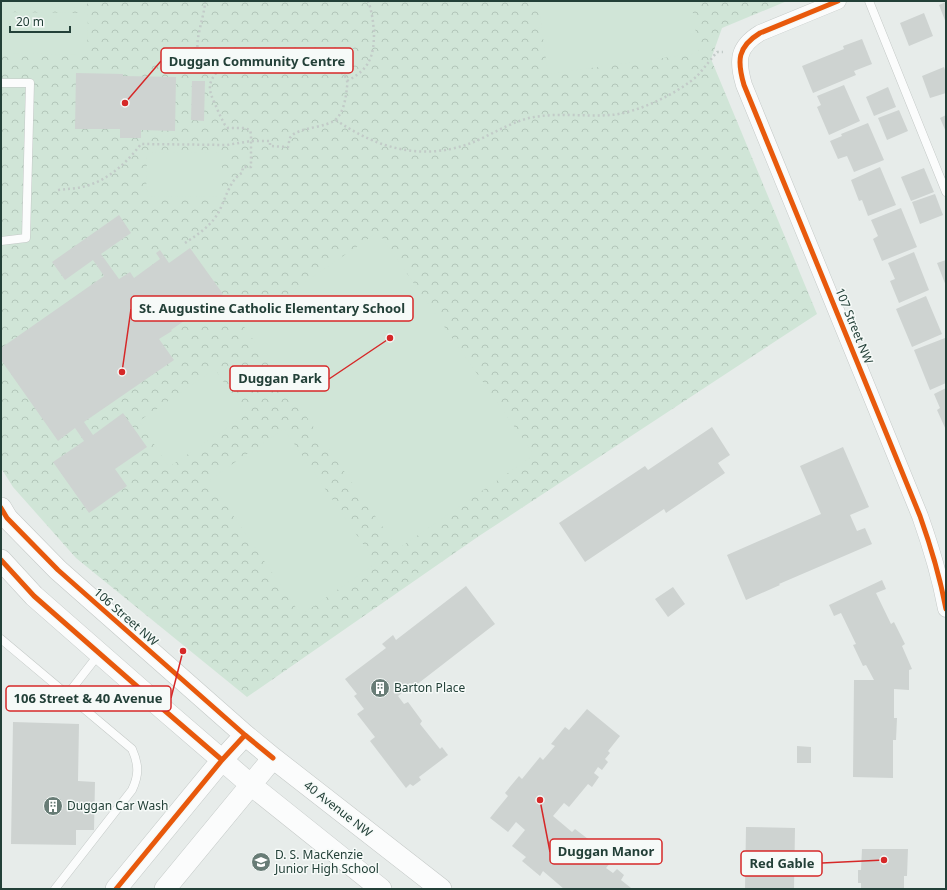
<svg xmlns="http://www.w3.org/2000/svg" width="947" height="890" viewBox="0 0 947 890" font-family="'Noto Sans',sans-serif">
<defs>
<pattern id="forest-crowns" width="20" height="18" patternUnits="userSpaceOnUse"><rect width="20" height="18" fill="#d0e5d7"/><path d="M2 6a3 3 0 1 1 6 0M12 15a3 3 0 1 1 6 0" fill="none" stroke="#b2c6b9"/></pattern>
</defs>
<rect width="100%" height="100%" fill="#e7ecea"/>
<path fill="url(#forest-crowns)" d="M1,1H787L722,28L711,59L817,314L479,536L247,697L76,558L13,487L1,468Z"/>
<path fill="#d0e5d7" d="M2,1H87V8L2,7Z
M538,1H691L699,53L548,74Z
M2,12L88,13L87,55L2,53Z
M147,152L222,153V197L146,196Z
M378,232L534,455L398,549L243,325Z
M215,369L246,415L169,467L139,421Z
M284,429L376,563L301,615L209,480Z"/>
<path fill="#ced3d1" d="M946,2V23L939,5Z
M924,13L933,36L909,46L900,23Z
M862,39L872,64L854,71L856,75L813,93L802,66L844,49L843,46Z
M944,67L946,73V93L930,98L922,76Z
M76,73L123,74V76L176,77L175,131L141,130V138H120V129H75Z
M192,81H205L204,121L191,120Z
M844,85L860,121L829,135L817,107L821,105L817,96Z
M888,87L896,107L874,116L866,97Z
M899,110L908,131L887,140L878,118Z
M946,115V132L940,118Z
M868,123L884,160L854,172L847,156L838,159L830,141L842,136L841,134Z
M880,167L896,205L868,216L862,200L859,201L851,180Z
M924,168L934,192L911,201L901,177Z
M935,194L943,215L920,224L912,202Z
M901,208L917,247L882,261L873,239L878,236L871,220Z
M119,215L131,233L101,254L119,279L130,272L134,278L160,259L156,253L160,250L169,263L190,248L223,294L171,330L172,331L159,339L174,360L84,422L93,435L123,413L147,447L115,469L127,486L89,513L53,462L84,441L75,428L58,441L1,360V348L104,276L93,260L65,280L52,262Z
M914,252L929,290L899,303L890,281L895,279L888,263Z
M946,260V286L937,263Z
M926,296L942,334L912,347L896,309Z
M945,338L946,341V383L930,390L914,350Z
M946,388V430L937,410L940,408L934,394Z
M712,427L730,455L718,463L725,473L666,513L664,509L585,562L559,523L645,466L648,470Z
M843,447L869,507L850,515L857,531L865,528L872,544L779,584L780,585L746,600L727,555L821,514L800,466Z
M882,580L886,589L876,593L891,624L894,622L905,644L902,646L912,669L909,670V690L894,689V718H897L896,740H893V778L853,777L854,680H874L866,665L863,666L853,645L856,644L841,613L834,616L829,605Z
M466,586L495,624L411,689L409,687L398,696L404,704L408,702L422,721L420,724L440,749L442,747L448,755L419,777L421,780L413,786L410,784L406,788L370,741L375,737L357,714L364,709L354,696L357,694L345,679L386,648L382,644L393,635L396,640Z
M673,587L685,604L668,617L655,599Z
M587,709L620,736L608,751L610,753L605,759L608,762L602,770L598,767L594,773L599,777L592,787L588,784L569,807L564,803L553,816L572,832L575,829L592,842L589,846L610,863L606,868L613,873L617,869L624,875L621,880L631,888L630,889H564L543,871L540,876L522,861L526,857L512,846L525,830L516,822L508,832L490,818L508,796L505,793L519,776L522,779L540,757L543,760L555,746L551,744L565,727L569,730Z
M13,722L79,724L78,781L95,782L94,830H76V845L11,844Z
M797,746L811,747V763H797Z
M746,827L795,828L794,889H745Z
M862,849H908L907,876H904V889H861V883H858V870H861Z"/>
<g fill="none" stroke-linecap="round" stroke-linejoin="round">
<defs>
<path id="service" d="M869,1L946,192
M1,83H30L26,238L1,241
M1,639L132,749C139,765 139,775 132,790L55,889
M67,695L99,654"/>
<path id="minor" d="M838,1L760,33C737,47 737,61 744,85L920,516C931,547 940,577 946,609"/>
<path id="tertiary" d="M1,508L7,518L58,570L245,735L273,758L441,889
M1,560L34,596L164,710L251,785L381,889
M116,889L222,760L245,735
M165,889L273,758"/>
</defs>
<use href="#service" stroke="#c4c9c7" stroke-width="9"/>
<use href="#minor" stroke="#c4c9c7" stroke-width="17"/>
<use href="#tertiary" stroke="#c4c9c7" stroke-width="22"/>
<path stroke="#c2cbc8" stroke-width="2.5" stroke-dasharray="2 3" stroke-linecap="butt" d="M347,81C370,69 374,56 374,32C373,21 372,11 368,1
M336,120C379,150 427,162 476,141C494,133 510,123 529,118C556,112 584,117 611,115C637,113 679,93 698,75C705,67 711,59 717,52H723
M58,190C65,189 71,189 77,188C104,184 125,165 141,144L227,145L251,141H270V146L288,147C289,144 289,140 290,138C297,126 328,129 337,118C344,111 346,97 347,87C349,76 341,72 332,67C328,64 324,61 319,59C301,53 272,51 253,58C242,61 231,69 219,69C210,69 204,65 200,57C192,44 205,17 205,1
M185,243C197,235 209,227 217,215C225,202 229,180 242,173L243,167H251V134L250,130L244,128H228L225,125C221,118 218,111 215,104C208,89 207,82 220,69"/>
<use href="#service" stroke="#fbfcfc" stroke-width="8"/>
<use href="#minor" stroke="#fbfcfc" stroke-width="16"/>
<use href="#tertiary" stroke="#fbfcfc" stroke-width="21"/>
<defs>
<path id="cycleway" d="M838,1L760,33C737,47 737,61 744,85L920,516C931,547 940,577 946,609
M1,508L7,518L58,570L245,735L273,758
M1,560L34,596L164,710L222,760
M116,889L222,760L245,735"/>
</defs>
<use href="#cycleway" stroke="#f6faf8" stroke-width="8"/>
<use href="#cycleway" stroke="#e8590c" stroke-width="5"/>
</g>
<defs>
<symbol id="building-disc" viewBox="-11 -11 22 22"><circle r="9.5" fill="#687c76" stroke="#f6faf8"/><path d="M-4-6H4V6H1V3H-1V6H-4ZM-2.5-4.3h1.7v1.8h-1.7ZM.8-4.3h1.7v1.8H.8ZM-2.5-1h1.7V.8h-1.7ZM.8-1h1.7V.8H.8Z" fill="#fff"/></symbol>
<symbol id="school-disc" viewBox="-11 -11 22 22"><circle r="9.5" fill="#687c76" stroke="#f6faf8"/><path d="M0-5L7-2L0 1L-7-2ZM-4 1L0 2.5L4 1V4Q0 6-4 4Z" fill="#fff"/></symbol>
</defs>
<g fill-rule="evenodd">
<use href="#building-disc" x="369" y="677" width="22" height="22"/>
<use href="#building-disc" x="42" y="795" width="22" height="22"/>
<use href="#school-disc" x="250" y="851" width="22" height="22"/>
</g>
<g text-anchor="middle" stroke-width="3" stroke-linejoin="round" paint-order="stroke">
<g font-size="12" fill="#234038" stroke="#f6faf8">
<text transform="translate(854 326) rotate(68)" y="4">107 Street NW</text>
<text transform="translate(126 617) rotate(41)" y="4">106 Street NW</text>
<text transform="translate(338 809) rotate(38)" y="4">40 Avenue NW</text>
</g>
<g font-size="12" fill="#234038" stroke="#f6faf8" text-anchor="start">
<text x="394" y="692">Barton Place</text>
<text x="67" y="810">Duggan Car Wash</text>
<text x="275" y="859">D. S. MacKenzie<tspan x="275" dy="14">Junior High School</tspan></text>
</g>
</g>
<path fill="none" stroke="#d62828" stroke-width="1.5" d="M125 103L161 61M122 372L131 309M390 338L329 379M183 651L171 698M540 800L550 852M884 860L822 863"/>
<g fill="#d62828" stroke="#f6faf8" stroke-width="1.5">
<circle cx="125" cy="103" r="4"/>
<circle cx="122" cy="372" r="4"/>
<circle cx="390" cy="338" r="4"/>
<circle cx="183" cy="651" r="4"/>
<circle cx="540" cy="800" r="4"/>
<circle cx="884" cy="860" r="4"/>
</g>
<g fill="#f6faf8" stroke="#d62828" stroke-width="1.5">
<rect x="161" y="48" width="192" height="25" rx="4"/>
<rect x="131" y="296" width="282" height="25" rx="4"/>
<rect x="230" y="366" width="99" height="25" rx="4"/>
<rect x="6" y="686" width="165" height="25" rx="4"/>
<rect x="550" y="839" width="112" height="25" rx="4"/>
<rect x="741" y="851" width="81" height="25" rx="4"/>
</g>
<g font-size="13" text-anchor="middle" font-weight="bold" fill="#234038">
<text x="257" y="66">Duggan Community Centre</text>
<text x="272" y="313">St. Augustine Catholic Elementary School</text>
<text x="280" y="383">Duggan Park</text>
<text x="88" y="703">106 Street &amp; 40 Avenue</text>
<text x="606" y="856">Duggan Manor</text>
<text x="782" y="868">Red Gable</text>
</g>
<rect width="947" height="890" fill="none" stroke="#234038" stroke-width="4"/>
<path d="M10 26v6h60v-6" fill="none" stroke="#234038" stroke-width="2"/>
<text x="16" y="26" font-size="12" fill="#234038" stroke="#f6faf8" stroke-width="3" paint-order="stroke">20 m</text>
</svg>
